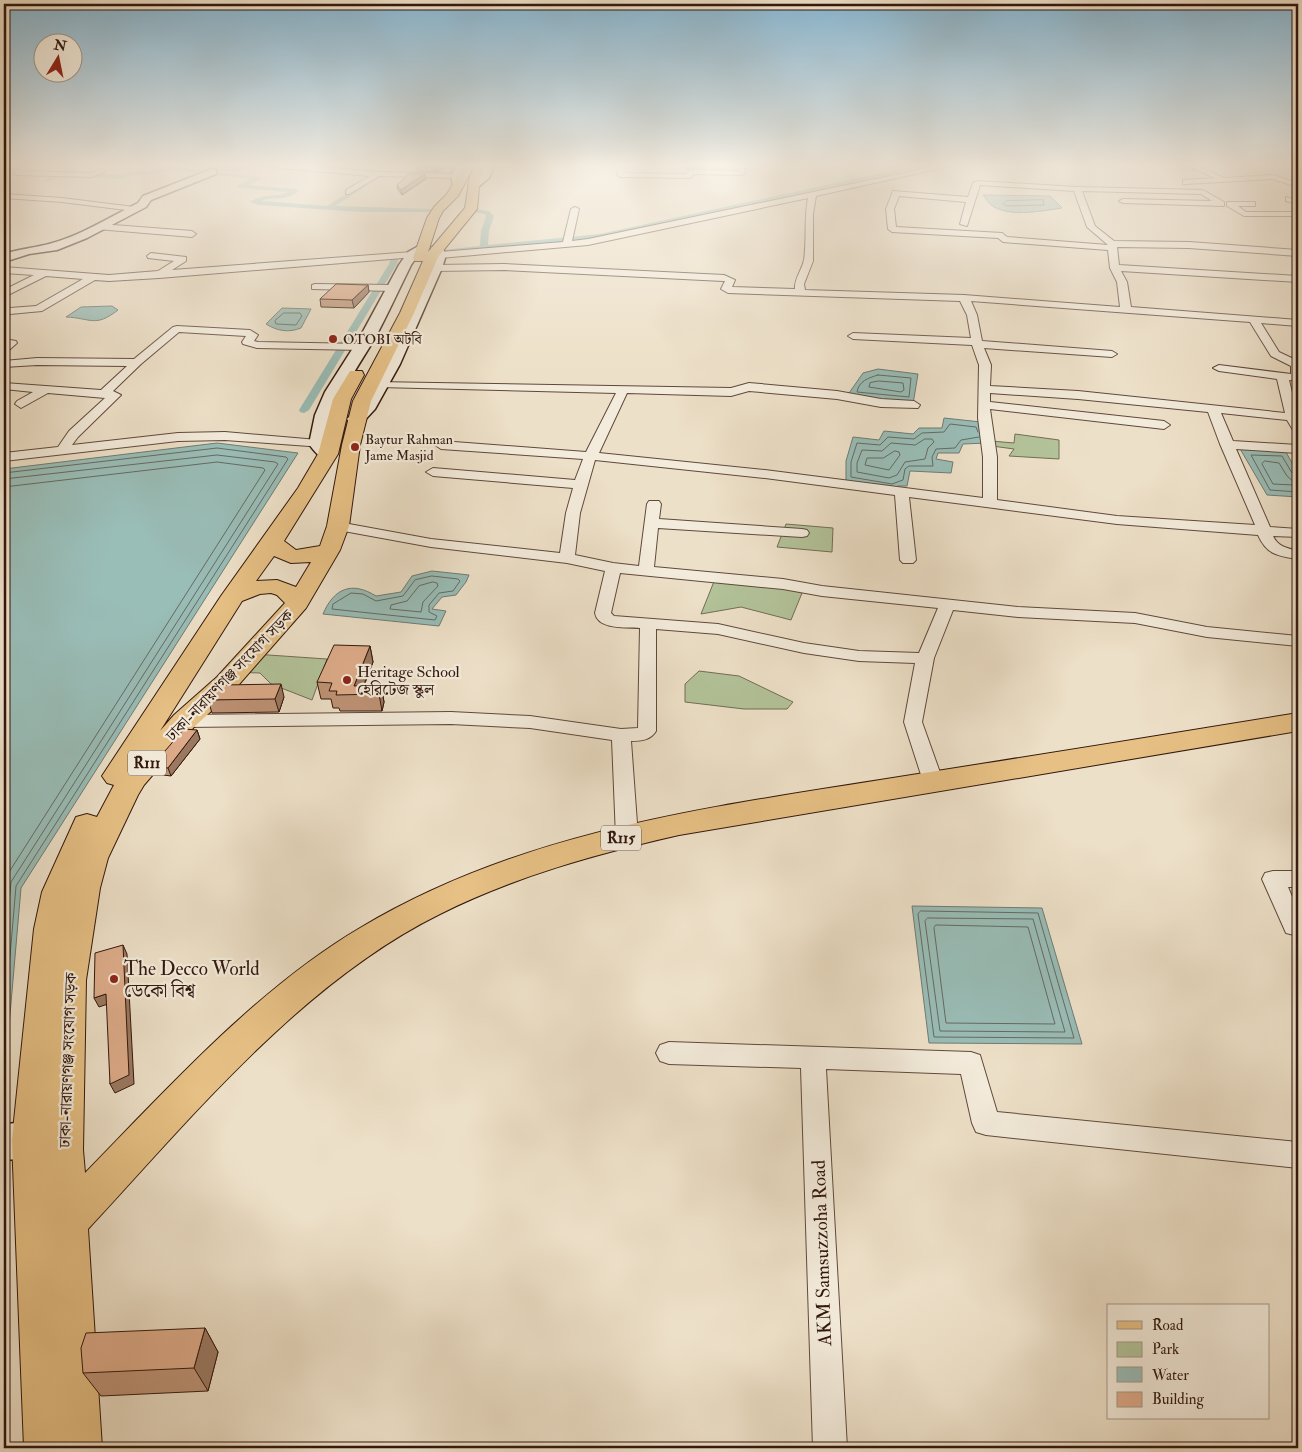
<svg xmlns="http://www.w3.org/2000/svg" width="1302" height="1452" viewBox="0 0 1302 1452" font-family="'IM FELL Double Pica','Noto Serif Bengali',serif">
<rect width="100%" height="100%" fill="#ede0c8"/>
<filter id="stains"><feTurbulence type="fractalNoise" baseFrequency=".004" numOctaves="4"/><feColorMatrix values="0 0 0 0 .2 0 0 0 0 .09 0 0 0 0 .02 0 0 0 .5 -.17"/></filter>
<radialGradient id="worn" r=".72"><stop offset=".6" stop-color="#630" stop-opacity="0"/><stop offset="1" stop-color="#630" stop-opacity=".3"/></radialGradient>
<path fill="#b3c39a" stroke="#726d54" d="M686,164H727L729,169H686Z
M1015,434L1059,440V459L1009,456L1014,449L992,446L991,441L1014,443Z
M786,524L833,528L832,552L777,547Z
M715,579L782,586L802,593L791,620L741,607L701,614Z
M239,653L327,659L312,700L271,684L260,673L226,672Z
M699,671L739,676L793,702L787,709H744L685,702V684Z"/>
<path fill="#99bdb7" stroke="#6f7b73" d="M218,164L255,166L235,171L206,169Z
M983,195L1050,196L1062,208C1041,211 1013,217 994,207C989,204 986,199 983,195Z
M112,306L118,310C95,328 91,318 66,317L81,307Z
M282,308L311,309L301,328C289,333 277,331 266,324Z
M878,369L918,374L913,404L847,396L863,373Z
M944,418L981,422L987,443L963,444L959,453H938L936,459L953,462L951,473L910,471L907,486H898L897,490L846,483V461L853,437L879,440L884,431L913,434L919,428H942Z
M217,443L298,453L21,888L4,1084V469Z
M1239,447L1286,452L1298,474V497L1267,495Z
M432,571L469,575L466,582L456,595L442,597L432,609L446,611L439,626L323,614C334,588 352,581 376,596L401,592L412,576Z
M912,906L1042,908L1082,1044L929,1043Z"/>
<g fill="none" stroke-linecap="round" stroke-linejoin="round">
<path stroke="#656a62" stroke-width="1" d="M1043,200L1044,205L1007,206L1003,204L1006,201Z
M284,313H300L302,316L296,325L276,324L275,321Z
M878,375L911,378L909,397L857,392C859,381 868,378 878,375Z
M879,381L903,383L904,390L901,392L869,387L870,383Z
M978,432L976,427L950,424L944,432L922,433L914,439L888,437L880,445L857,443L851,462V477L892,484L903,480L905,469L909,466H933L932,457L936,449L955,448L961,440L979,437
M925,439H932L934,442L928,448L925,459L905,462L897,475L889,478L857,472V463L862,450L882,451L891,443L915,445Z
M895,451L899,452L900,455L889,470L865,465L867,458H883Z
M1265,461L1279,463L1287,476L1294,482V485L1273,484L1262,464Z
M4,473L217,448L286,457L288,459L16,886L4,1026
M1298,475L1292,473L1282,456L1251,455L1270,490L1298,492
M4,479L217,455L275,462L278,464L11,882L4,953
M4,487L217,462L263,468L265,470L4,880
M432,576L458,579L460,581L453,591L439,593L429,605V612L437,616L435,620L332,609L333,604L351,593L363,594L376,601L403,596L415,580Z
M433,582L437,583L438,586L423,602L421,612L390,609L391,605L407,601L419,586Z
M921,911L1038,913L1074,1038L934,1037L918,914Z
M928,918L1033,919L1065,1032L940,1031L925,921Z
M936,925L1028,927L1055,1024L946,1023L934,928Z"/>
<path fill="#99bdb7" fill-rule="evenodd" d="M404,164L427,165L420,176L381,177L335,206L430,209L433,211L432,212H361L258,205L250,202C263,193 274,198 288,192L240,188L237,186L251,179L170,170L150,175H134L121,179L63,176L48,182L43,181L62,172L121,175L134,171H150L170,166L261,177V179L248,185L296,189L299,191C283,203 276,195 261,201L327,206L378,174L416,173L420,167Z
M924,164H936L600,238L443,254L439,252L443,250L480,246L481,231L486,216L485,214L473,212L472,211L475,209L489,211L494,216L489,231L488,245L600,234Z
M392,255L399,257L397,264L309,410L304,413L300,412L299,410L389,264Z"/>
<defs>
<path id="street" d="M4,164L33,165V169L27,171L91,173L102,169L106,171L92,177L17,175L13,173L21,168L4,167Z
M256,164H285L378,172L456,174L460,176L456,178L379,176L349,194H346V190L370,176L259,166Z
M619,164H626L625,173L686,174L690,170L737,171V164H745V173L741,175L694,174L690,178L621,177L617,175Z
M947,164H960L816,196L813,214V261L804,284L805,290L964,295L1120,307L1117,282L1110,268L1108,250L1003,242L998,238L892,232L888,229L886,209L893,191L968,197L973,183L977,181L1077,187L1203,190L1224,202V206L1123,203L1119,201L1123,199L1212,201L1201,194L1082,191L1095,226L1114,241L1189,242L1298,250V256L1189,248L1117,247L1119,265L1298,276V282L1121,271L1127,282L1131,307L1298,320V326L1261,323L1279,352L1298,361V381L1289,380L1298,417V430H1293L1287,420L1221,413L1233,441L1298,445V453L1236,449L1270,527L1298,529V537L1273,536C1278,547 1287,548 1298,551V559C1278,556 1267,555 1258,535L1117,524L909,497L916,560L913,563H903L900,560L895,495L765,478L595,460L580,513L575,555L613,563L639,566L647,504L649,501H659L661,504L659,519L802,529L807,530L809,533L807,536L802,537L658,528L654,567L783,579L822,586L1018,607L1135,613L1207,627L1298,636V646L1207,637L1135,623L1018,617L953,610L934,658L922,722L943,781L940,786L933,788L926,786L923,781L904,722L915,663L859,661L804,653L718,634L656,629V731C651,740 641,741 631,741L638,837L634,842L627,844L620,842L616,837L612,740L530,728L451,724L184,727L177,725L175,721L177,717L184,715L451,712L530,716L621,729L638,728L640,628C626,627 598,630 595,613L605,571L567,563L431,547L338,530L333,529L331,526L333,523L338,522L431,539L560,553L566,513L573,488L433,476L426,472L433,468L575,480L583,459L441,449L435,445L441,441L586,452L616,393L379,387L375,386L373,384L375,382L731,388L749,383L837,391L881,399L914,401L920,405L918,408L881,407L837,399L749,391L731,396L627,393L599,453L765,470L983,498V457L978,418L979,365L972,345L853,339L848,336L853,333L971,338L967,315L960,301L728,293L721,289L725,281H723L504,270L436,271L431,268L436,265L504,264L724,275L735,280L732,287L795,289C794,279 802,270 804,260C807,239 804,218 808,198L588,245L440,258L436,255L440,252L563,242L571,209L575,207L579,209L572,241L588,239ZM980,185L1074,191L1087,227L1108,245L1007,237L1002,233L896,227L894,209L899,196L966,202L960,224L967,226ZM971,301L1250,322L1271,356L1291,366V374L1219,365L1213,368L1219,371L1277,379L1285,413L1078,391L990,386L991,365L984,348L1112,357L1117,354L1112,351L982,341L977,315ZM990,393L1078,399L1208,412L1220,444L1255,525L1117,516L997,500V457L990,409L1164,429L1170,425L1164,421L990,402ZM620,573L783,589L822,596L938,608L919,653L859,651L804,643L718,624L614,616L611,613Z
M1183,164H1192L1224,178L1273,175L1298,183V187L1272,179L1186,184H1183V180L1215,178Z
M4,194L62,198L134,207L138,209L134,211L62,202L4,198Z
M1286,197L1298,200V204L1286,201Z
M1227,202H1255V206H1238L1246,212H1298V216H1244L1227,206Z
M100,224L192,231L196,234L192,237L97,229L96,227Z
M412,252L416,255L415,257L159,278L109,281L95,280L42,311L10,314L5,311L10,308L36,306L83,279L46,276L4,297V290L34,275L4,273V267L109,275L158,271L174,261L148,258L147,256L151,253L186,257V261L172,270Z
M315,284L392,285L397,288L392,291L312,289V285Z
M177,326L250,330L258,335L254,341L258,342L363,344L368,347L363,350L257,348L243,344L242,342L246,336L179,332L141,364L113,391L121,395L78,437L72,445L178,433L225,432L318,440L323,441L324,444L323,447L225,440L178,441L4,461V453L58,447L69,431L105,398L48,393L21,408L15,404L17,401L33,392L4,389V383L101,390L127,366L37,365L4,367V361L37,358L134,359L173,327Z
M4,339L16,341L17,343L8,351L4,352Z
M1273,871H1298V887H1288L1298,911V936L1286,933L1262,879L1265,873Z
M669,1042L971,1052L980,1055L997,1112L1298,1142V1168L986,1135L976,1132L972,1123L961,1074L826,1069L847,1448H813L801,1068L669,1064L660,1061L656,1053L660,1045Z"/>
<path id="secondary" d="M458,164H468L461,176L463,185L458,188L453,185L451,176Z
M485,164H495L489,178L478,187H470L469,185L481,175Z
M212,169L216,170V174L151,200L146,207L87,238L57,250L29,254L4,262V254C19,249 34,248 49,244C80,236 110,217 138,203L143,196Z
M424,243L430,247L416,258L411,265C399,289 388,314 375,338C354,374 332,400 327,443L337,454L334,458C322,461 316,454 309,444L315,415L325,392L360,337L399,265L408,252Z
M437,244L441,245L446,255L442,268L400,364L375,409L362,423L356,424L350,423L347,419L360,406L384,364L430,268L434,255L431,248Z
M32,1122L46,1128L51,1140L46,1152L32,1158L4,1160V1124Z"/>
<path id="primary" d="M465,164H475L458,196L443,211L439,218L428,252L465,208L470,176L476,164H486L480,176L477,209L438,257L414,313L371,401L360,445L349,526L340,550L306,608L235,689L194,727L144,785L138,795L108,858L100,888L86,980L83,1150L85,1173C167,1089 258,988 360,928C521,832 698,809 880,780C1019,758 1159,736 1298,713V731L679,835C596,854 516,876 440,914C302,982 191,1118 88,1229L102,1448H24L12,1140L34,929L42,892L76,817L87,814L97,817L114,785L107,783L102,776L221,596L298,488L318,454L333,399L350,371H362L364,375L351,399L338,454L284,541L296,550L320,546L327,526L342,445L353,401L400,313L423,261H415L413,258L427,218L434,207L447,194ZM274,556L291,563L311,562L296,587L277,580L256,581ZM271,593L277,595L285,603L217,677L174,715L160,731L242,601L260,594Z"/>
</defs>
<use href="#street" stroke="#60493c" stroke-width="2"/>
<use href="#secondary" stroke="#31170d" stroke-width="3"/>
<use href="#primary" stroke="#31170d" stroke-width="2"/>
<use href="#street" fill="#f3ebdb" fill-rule="evenodd"/>
<use href="#secondary" fill="#f3ebdb" fill-rule="evenodd"/>
<use href="#primary" fill="#e6c084" fill-rule="evenodd"/>
</g>
<path fill="#be9376" stroke="#31170d" d="M449,164L437,172L417,171V167Z
M425,174L426,179L402,195L398,190L397,185Z
M368,285L369,292L354,308L321,307L320,299Z
M370,646L373,662L364,686L381,685L384,702L382,711H340L339,708H333L331,699H321L317,682Z
M284,697L279,712L212,713L208,700Z
M197,730L200,739L171,776L156,774L152,766Z
M205,1328L218,1352L208,1391L101,1396L83,1373Z"/>
<path fill="#9b7860" stroke="#31170d" d="M441,164H449L437,172V167Z
M425,174L426,179L402,195L401,190Z
M368,285L369,292L354,308L352,300Z
M370,646L373,662L360,694L354,686Z
M281,684L284,697L279,712L275,699Z
M381,685L384,702L382,711L379,694Z
M197,730L200,739L171,776L168,768Z
M123,945L127,954L134,1084L115,1093L110,1084Z
M106,994L111,1003L99,1007L94,998Z
M205,1328L218,1352L208,1391L194,1368Z"/>
<path fill="#ddab89" stroke="#31170d" d="M419,164H441L437,167H417Z
M409,174H425L401,190L397,185Z
M336,284L368,285L352,300L320,299Z
M334,645L370,646L354,686L381,685L379,694L336,695L337,691H329L332,683L317,682Z
M281,684L275,699L208,700L224,685Z
M184,729L197,730L168,768L152,766Z
M123,945L129,1075L110,1084L106,994L94,998L95,953Z
M205,1328L194,1368L83,1373L81,1348L86,1333Z"/>
<linearGradient id="sky" x2="0" y2="1"><stop stop-color="#88b8d4"/><stop offset="0.45" stop-color="#f7f1e6"/><stop offset="1" stop-color="#f7f1e6" stop-opacity="0"/></linearGradient>
<rect width="1302" height="367" fill="url(#sky)"/>
<g fill="#8f2418" stroke="#f3ebdb" stroke-width="2">
<circle cx="333" cy="339" r="5"/>
<circle cx="355" cy="447" r="5"/>
<circle cx="347" cy="680" r="5"/>
<circle cx="114" cy="979" r="5"/>
</g>
<g text-anchor="middle" stroke-width="4.5" stroke-linejoin="round" paint-order="stroke">
<g font-size="14" fill="#31170d" stroke="#f3ebdb" text-anchor="start">
<text x="343" y="344">OTOBI অটবি</text>
<text x="365" y="444">Baytur Rahman<tspan x="365" dy="16">Jame Masjid</tspan></text>
</g>
<g fill="#f3ebdb" stroke="#6b574b" stroke-width="1">
<rect x="128" y="750.5" width="38" height="25" rx="4"/>
<rect x="601" y="825.5" width="40" height="25" rx="4"/>
</g>
<g font-size="15" font-weight="bold" fill="#31170d">
<text x="147" y="768">R111</text>
<text x="621" y="843">R115</text>
</g>
<g font-size="16" fill="#31170d" stroke="#f3ebdb" text-anchor="start">
<text x="357" y="677">Heritage School<tspan x="357" dy="18">হেরিটেজ স্কুল</tspan></text>
</g>
<g font-size="16" fill="#31170d" stroke="#f3ebdb">
<text transform="translate(229 675) rotate(-46)" y="6">ঢাকা-নারায়ণগঞ্জ সংযোগ সড়ক</text>
<text transform="translate(67 1060) rotate(-88)" y="6">ঢাকা-নারায়ণগঞ্জ সংযোগ সড়ক</text>
</g>
<g font-size="19" fill="#31170d" stroke="#f3ebdb" text-anchor="start">
<text x="124" y="975">The Decco World<tspan x="124" dy="22">ডেকো বিশ্ব</tspan></text>
</g>
<g font-size="19" fill="#31170d" stroke="#f3ebdb">
<text transform="translate(821 1253) rotate(-92)" y="7">AKM Samsuzzoha Road</text>
</g>
</g>
<rect width="1302" height="1452" fill="none" stroke="#ede0c8" stroke-width="20"/>
<rect x="5" y="5" width="1292" height="1442" fill="none" stroke="#31170d" stroke-width="2.5"/>
<rect x="10" y="10" width="1282" height="1432" fill="none" stroke="#31170d"/>
<rect x="1107" y="1304" width="162" height="115" fill="#f3ebdb" stroke="#a59689"/>
<rect x="1117" y="1321" width="25" height="8" fill="#e6c084" stroke="#a59689"/>
<text x="1152" y="1330" font-size="15" fill="#31170d">Road</text>
<rect x="1117" y="1342" width="25" height="15" fill="#b3c39a" stroke="#a59689"/>
<text x="1152" y="1354" font-size="15" fill="#31170d">Park</text>
<rect x="1117" y="1367" width="25" height="15" fill="#99bdb7" stroke="#a59689"/>
<text x="1152" y="1380" font-size="15" fill="#31170d">Water</text>
<rect x="1117" y="1392" width="25" height="15" fill="#ddab89" stroke="#a59689"/>
<text x="1152" y="1404" font-size="15" fill="#31170d">Building</text>
<g transform="translate(58 58) rotate(10)"><circle r="24" fill="#f3ebdb" stroke="#a59689"/>
<path d="M0-4L9 19L0 12L-9 19Z" fill="#8f2418"/>
<text y="-8" font-size="14" font-weight="bold" text-anchor="middle" fill="#31170d">N</text>
</g>
<rect width="100%" height="100%" filter="url(#stains)"/>
<rect width="100%" height="100%" fill="url(#worn)"/>
</svg>
